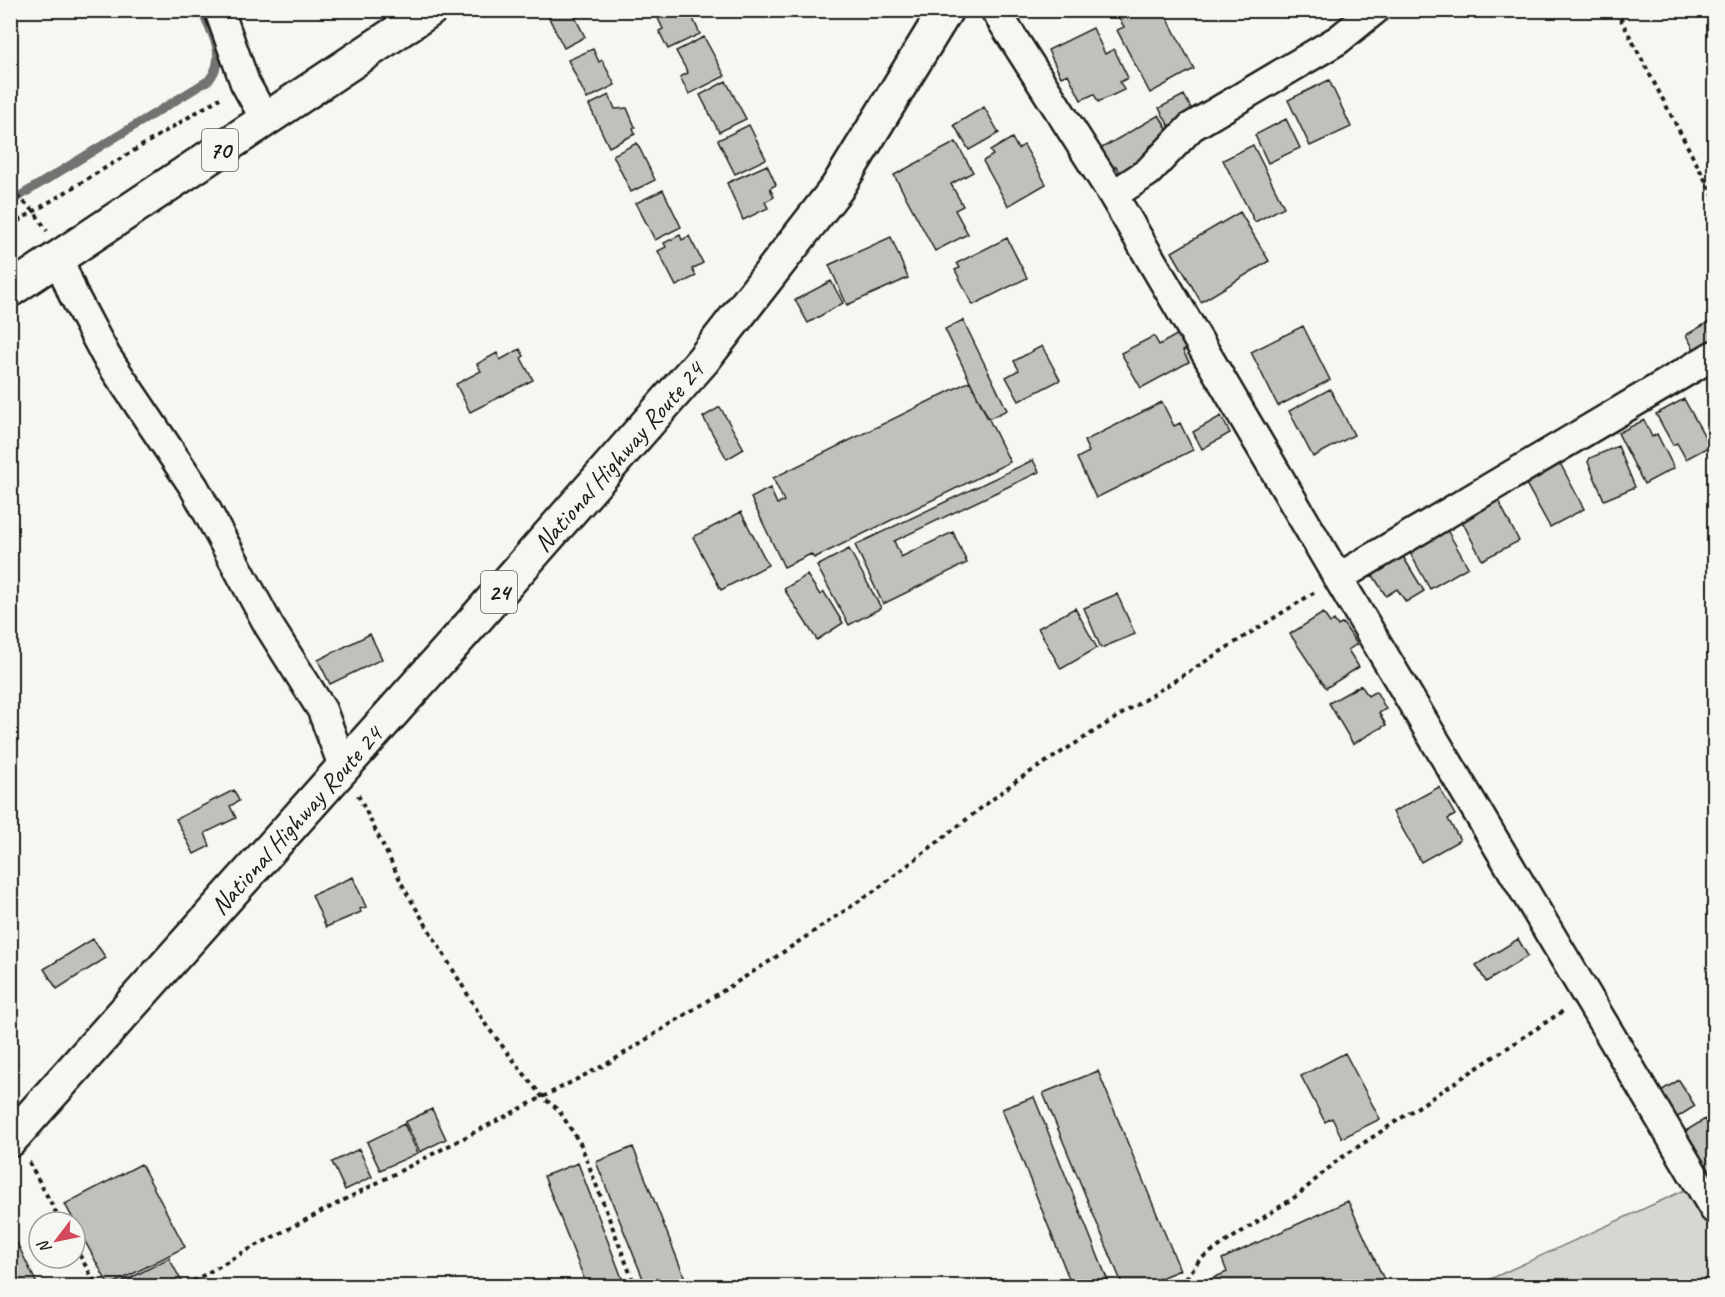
<svg xmlns="http://www.w3.org/2000/svg" width="1725" height="1297" viewBox="0 0 1725 1297" font-family="Caveat,sans-serif">
<rect width="100%" height="100%" fill="#f6f6f2"/>
<filter id="ink" filterUnits="userSpaceOnUse"><feTurbulence type="fractalNoise" baseFrequency=".0167" numOctaves="2"/><feDisplacementMap in="SourceGraphic" scale="12" xChannelSelector="R" yChannelSelector="G"/><feConvolveMatrix kernelMatrix="1 2 1 2 8 2 1 2 1" color-interpolation-filters="sRGB"/></filter>
<g filter="url(#ink)">
<path fill="#d6d6d2" stroke="#797977" stroke-width="1.5" d="M1689,1188L1714,1230V1286H1475Z"/>
<g fill="none" stroke-linecap="round" stroke-linejoin="round">
<path stroke="#727271" stroke-width="9" d="M10,202L209,80C228,56 212,34 201,10"/>
</g>
<path fill="#c0c0bd" stroke="#1c1c1c" stroke-width="1.5" d="M545,10H588L575,17L585,37L564,48Z
M668,10H689L700,34L668,49L659,31L663,29L657,16Z
M1129,10H1163L1194,69L1150,93L1117,30L1124,27L1118,16Z
M1093,28L1105,54L1114,49L1128,78L1120,82L1124,90L1098,102L1094,94L1081,100L1068,74L1061,77L1048,50Z
M704,37L725,76L689,94L680,77L688,73L676,51Z
M593,49L599,62L602,60L615,85L587,99L568,60Z
M1329,80L1351,127L1310,146L1288,100Z
M726,81L746,119L719,132L700,95Z
M609,95L615,109L627,108L635,127L633,128L635,134L609,147L589,105Z
M1184,95L1194,114L1169,126L1159,108Z
M984,107L999,133L969,150L954,125Z
M1159,115L1170,134L1150,146L1153,153L1121,175L1116,166L1111,169L1100,149Z
M1286,119L1300,148L1268,163L1255,135Z
M749,125L766,159L735,174L718,140Z
M1012,138L1018,149L1024,145L1046,184L1008,206L983,161L993,155L990,151Z
M956,142L973,172L951,184L963,206L955,210L968,234L935,251L894,175Z
M637,143L655,180L631,192L613,155Z
M1253,145L1284,207L1255,222L1223,160Z
M767,165L776,185L770,188L774,197L765,202L768,208L743,220L727,183Z
M663,190L681,227L655,240L636,203Z
M1240,212L1269,261L1201,302L1172,252Z
M680,235L682,240L689,236L703,263L692,269L696,276L676,286L658,251L666,247L664,243Z
M891,237L908,278L847,305L829,265Z
M1007,238L1027,278L973,305L955,270L960,268L957,263Z
M831,281L843,303L808,323L795,300Z
M1714,319V340L1695,351L1686,335Z
M963,320L1007,410L988,419L945,329Z
M1303,326L1330,380L1278,406L1251,352Z
M1180,333L1188,348L1183,351L1189,362L1141,388L1121,353L1154,336L1159,345Z
M1042,346L1060,380L1019,401L1006,377L1019,370L1014,361Z
M520,349L524,356L521,358L533,380L470,412L456,384L481,371L477,364L497,353L500,360Z
M970,381L1010,462L814,558L811,554L784,567L751,498L770,488L777,504L784,501L773,478Z
M1330,389L1354,435L1313,457L1289,411Z
M1684,399L1710,446L1686,459L1677,443L1673,445L1656,414Z
M1162,402L1174,426L1180,423L1193,450L1096,498L1077,458L1089,452L1084,441Z
M720,407L744,449L727,459L703,417Z
M1221,416L1230,433L1202,449L1193,432Z
M1644,420L1652,437L1657,434L1674,468L1644,484L1618,433Z
M1618,446L1635,487L1604,500L1588,462L1590,458Z
M1033,460L1039,472L894,541L901,557L953,532L967,563L883,604L855,545Z
M1560,463L1584,509L1550,527L1525,482Z
M1498,500L1519,541L1482,560L1461,519Z
M741,512L768,565L721,590L693,537Z
M1447,530L1468,567L1430,589L1409,551Z
M849,549L881,608L849,625L817,566Z
M1402,555L1424,591L1406,602L1397,589L1386,596L1372,574Z
M807,575L820,595L824,592L843,623L817,640L784,589Z
M1117,594L1135,634L1101,648L1084,608Z
M1075,608L1097,648L1061,669L1038,628Z
M1323,613L1330,623L1334,620L1338,626L1343,623L1357,644L1348,650L1359,667L1326,688L1290,634Z
M370,634L382,659L330,684L318,660Z
M1361,685L1368,696L1376,691L1386,709L1379,713L1386,725L1353,744L1329,703Z
M1439,787L1455,815L1448,819L1460,840L1421,862L1393,812Z
M234,790L239,801L230,806L236,818L205,833L210,846L194,854L176,819Z
M353,877L366,907L360,909L361,912L326,927L312,895Z
M93,939L106,958L57,989L44,969Z
M1518,939L1528,956L1486,982L1476,965Z
M1345,1053L1380,1119L1342,1138L1332,1118L1325,1122L1301,1076Z
M1098,1071L1180,1270L1158,1279L1161,1286H1123L1043,1093Z
M1679,1080L1695,1106L1676,1118L1659,1092Z
M1034,1097L1110,1286H1072L1002,1109Z
M432,1109L446,1139L420,1152L405,1122Z
M1705,1119L1714,1135V1182L1684,1132Z
M404,1124L418,1153L380,1170L367,1142Z
M633,1147L688,1286H646L596,1162Z
M359,1149L372,1177L345,1190L332,1162Z
M578,1163L625,1286H587L544,1176Z
M141,1164L185,1247L109,1286L65,1204Z
M1348,1201L1387,1286H1195L1227,1272L1222,1259Z
M17,1243L38,1286H10V1246Z
M169,1258L182,1282L172,1286H115Z"/>
<g fill="none" stroke-linecap="round" stroke-linejoin="round">
<defs>
<path id="minor" d="M219,10L245,83L265,119
M995,10L1113,195L1338,578L1714,1209
M1113,195L1148,172L1191,127L1338,40L1375,10
M59,259L73,294L106,356L194,487L269,626L322,710L343,766
M1338,578L1714,355"/>
<path id="major" d="M10,290L430,10"/>
<g id="highway">
<path id="s1" d="M10,1140L466,630L703,360L837,188L946,10"/>
</g>
</defs>
<use href="#minor" stroke="#1c1c1c" stroke-width="33"/>
<use href="#major" stroke="#1c1c1c" stroke-width="38"/>
<use href="#highway" stroke="#1c1c1c" stroke-width="38"/>
<path stroke="#1c1c1c" stroke-width="4" stroke-dasharray="4.5 4.5" stroke-linecap="butt" d="M1616,10L1714,197
M10,190L34,211L47,231
M10,226L220,98
M358,795L405,890L486,1025L543,1098L558,1109L581,1145L635,1286
M29,1162L61,1222
M75,1247L97,1286
M185,1286L242,1253L612,1061L767,963L877,889L1016,781L1315,592
M1181,1286L1200,1259L1298,1195L1338,1160L1563,1011"/>
<use href="#minor" stroke="#f6f6f2" stroke-width="28"/>
<use href="#major" stroke="#f6f6f2" stroke-width="33"/>
<use href="#highway" stroke="#f6f6f2" stroke-width="33"/>
</g>
</g>
<g text-anchor="middle" stroke-width="6" stroke-linejoin="round" paint-order="stroke">
<g fill="#f6f6f2" stroke="#5d5d5c" stroke-width="1.5">
<rect x="202" y="129" width="36" height="42" rx="4.5"/>
<rect x="481" y="571" width="36" height="42" rx="4.5"/>
</g>
<g font-size="24" font-weight="bold" fill="#1c1c1c">
<text x="220" y="158">70</text>
<text x="499" y="600">24</text>
</g>
<g font-size="26" fill="#1c1c1c" stroke="#f6f6f2">
<text dy="9" stroke="none"><textPath href="#s1" startOffset="915">National Highway Route 24</textPath></text>
<text dy="9" stroke="none"><textPath href="#s1" startOffset="429">National Highway Route 24</textPath></text>
</g>
</g>
<rect width="1725" height="1297" fill="none" stroke="#f6f6f2" stroke-width="36"/>
<rect x="18" y="18" width="1689" height="1261" fill="none" stroke="#1c1c1c" stroke-width="2" filter="url(#ink)"/>
<g transform="translate(57 1240) rotate(238)"><circle r="28" fill="#f6f6f2" stroke="#9f9f9c" stroke-width="1.5"/>
<path d="M0-4.5L10 22L0 15L-10 22Z" fill="#d1495b"/>
<text y="-9" font-size="16" font-weight="bold" text-anchor="middle" fill="#1c1c1c">N</text>
</g>
</svg>
